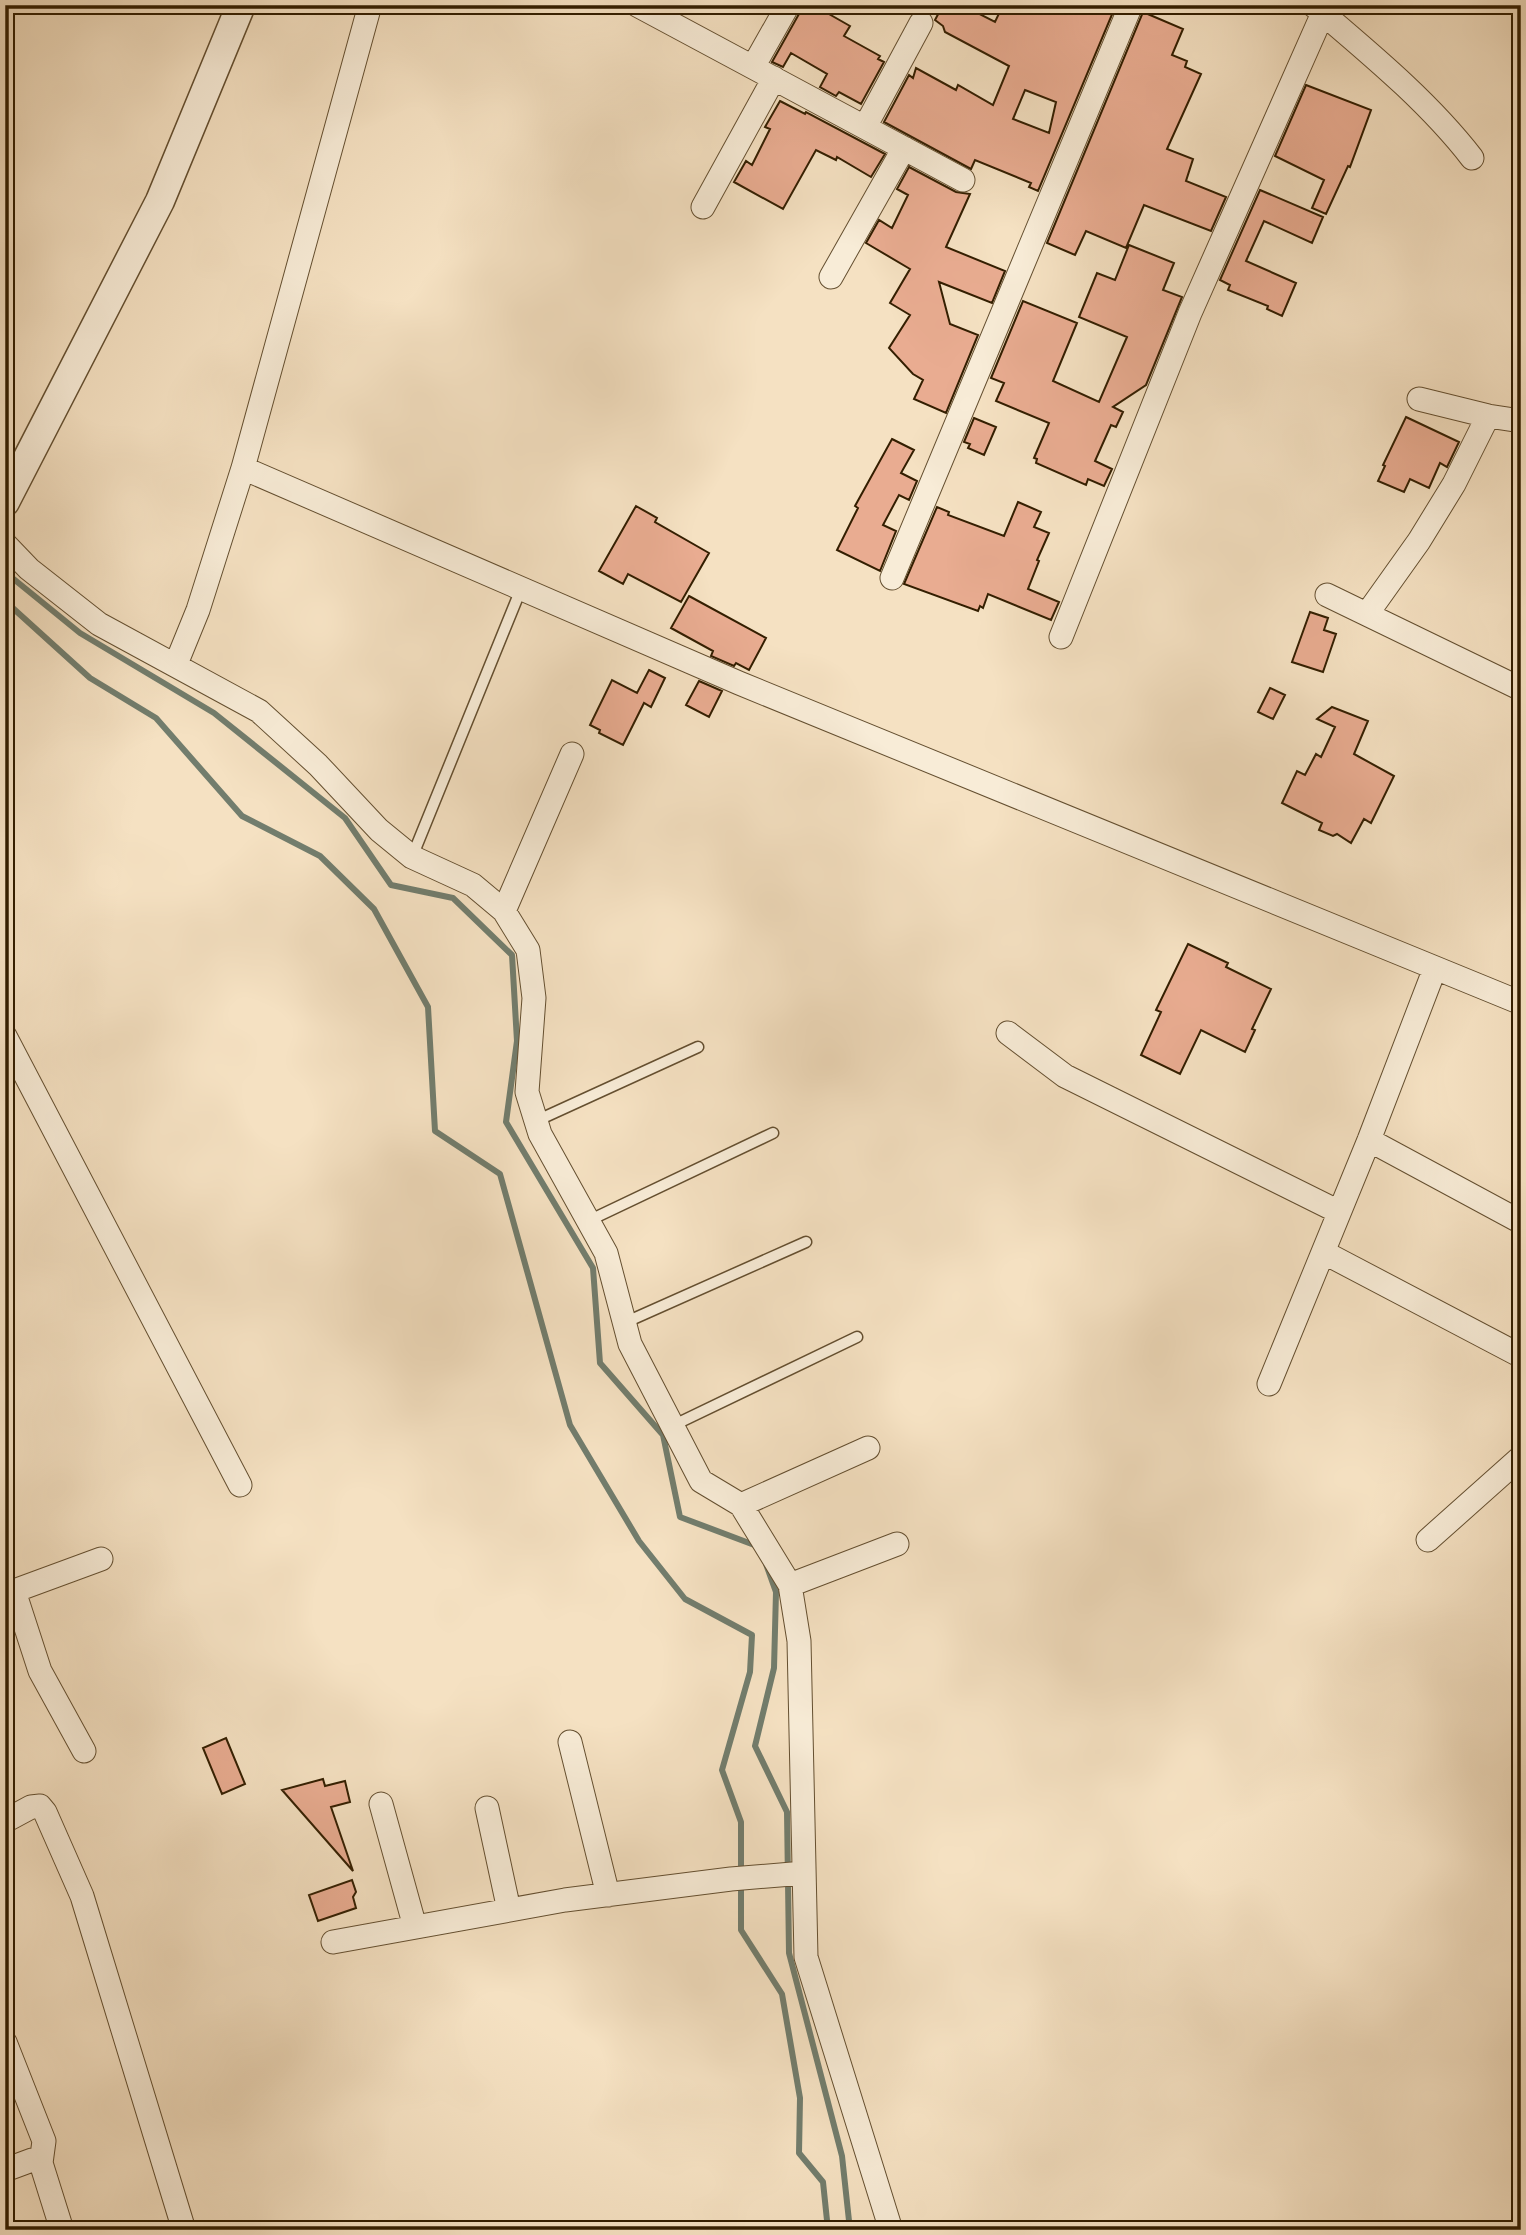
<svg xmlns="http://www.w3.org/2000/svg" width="1526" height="2235" viewBox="0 0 1526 2235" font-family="'Libre Bodoni',serif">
<rect width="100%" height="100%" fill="#f5e1c2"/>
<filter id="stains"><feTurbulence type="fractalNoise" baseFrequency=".00286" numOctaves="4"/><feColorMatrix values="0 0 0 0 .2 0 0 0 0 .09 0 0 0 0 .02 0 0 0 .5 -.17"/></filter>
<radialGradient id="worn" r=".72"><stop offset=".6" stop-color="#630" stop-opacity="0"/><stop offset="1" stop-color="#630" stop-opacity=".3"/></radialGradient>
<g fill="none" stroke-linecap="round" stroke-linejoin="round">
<path stroke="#727d6d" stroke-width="6" d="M5,572L80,633L214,713L345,818L391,885L453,898L512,955L517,1041L506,1122L593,1268L600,1363L663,1435L680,1517L757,1546
M5,601L90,678L156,718L242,816L320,856L374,909L428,1007L435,1131L500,1174L570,1425L639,1541L685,1599L752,1635L750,1672L722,1770L741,1822V1873
M766,1564L776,1592L774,1668L755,1746L787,1812L789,1953L842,2156L850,2230
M741,1884V1930L782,1994L800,2098L799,2153L823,2182L828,2230"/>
</g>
<path fill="#e9ac91" stroke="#331e00" stroke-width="2" fill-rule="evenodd" d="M804,5H813L850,26L844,36L880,56L878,59L884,62L861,104L839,92L836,96L820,87L827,74L791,53L783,67L772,62Z
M943,5H962L995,22L1003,5H1116L1038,191L1029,187L1031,183L975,160L971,169L884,122L909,75L913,78L916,68L956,90L958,85L993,105L1009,66L945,32L943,26L935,20ZM1025,90L1056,102L1049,133L1013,119Z
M1143,12L1183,29L1172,55L1187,61L1185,67L1201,74L1167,149L1193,159L1186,181L1226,197L1211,231L1144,205L1126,248L1086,231L1075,255L1047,243Z
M1306,85L1371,110L1350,167L1348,166L1326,214L1312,208L1324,180L1275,156Z
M780,101L805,114L806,112L885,154L871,177L837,157L836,160L816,150L783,209L734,182L746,161L752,165L770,129L765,127Z
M909,167L956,192L970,194L946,247L1005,271L992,303L939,282L950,324L978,335L946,413L914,399L923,380L913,374L889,348L910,315L890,303L910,269L866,243L879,220L892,228L908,195L897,189Z
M1260,190L1323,217L1312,243L1264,221L1246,261L1296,283L1282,316L1267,309L1268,306L1228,290L1230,285L1220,280Z
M1129,245L1174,263L1163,290L1182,297L1146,385L1113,407L1123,412L1116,427L1111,425L1095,461L1112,469L1104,486L1088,479L1086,485L1036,463L1037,459L1034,458L1049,423L996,401L1004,383L991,378L1023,301L1077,323L1053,381L1099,402L1127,337L1079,317L1097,273L1115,280Z
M1406,417L1459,442L1447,467L1440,463L1429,488L1410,479L1404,492L1378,481L1385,466L1383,465Z
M974,418L996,427L984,455L968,448L970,444L964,442Z
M892,439L914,450L901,473L917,481L909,500L899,495L883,525L896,531L880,571L837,550L858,508L855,506Z
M1018,502L1041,512L1034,527L1049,533L1037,560L1039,561L1028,589L1059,602L1051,620L988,594L983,608L980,606L978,611L904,584L937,507L949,512L948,515L1004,536Z
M636,506L657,518L655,522L709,553L681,602L628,574L623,584L599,571Z
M689,596L766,638L749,670L736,663L734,666L711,656L713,651L671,628Z
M1310,612L1328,618L1324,630L1336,634L1323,672L1292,662Z
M649,670L665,678L651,707L644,703L623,745L599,733L600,730L590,725L612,680L637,693Z
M699,681L722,691L709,717L686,705Z
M1270,688L1285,695L1273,719L1258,712Z
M1332,707L1368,721L1354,754L1394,776L1371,823L1364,819L1351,843L1337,834L1333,836L1319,830L1322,823L1282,803L1297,771L1305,775L1316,754L1321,757L1335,727L1317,719Z
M1188,944L1228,963L1226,967L1271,989L1252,1029L1255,1030L1245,1052L1201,1030L1180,1074L1141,1055L1161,1012L1156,1010Z
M226,1738L245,1784L222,1794L203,1748Z
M323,1779L325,1786L345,1781L350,1802L331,1807L353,1871L282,1790Z
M352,1880L356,1892L353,1897L356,1908L318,1921L309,1895Z"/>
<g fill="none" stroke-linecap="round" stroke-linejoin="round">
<defs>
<path id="service" d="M412,857L521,589
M536,1121L698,1047
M588,1221L773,1133
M624,1323L806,1242
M672,1426L857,1337"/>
<path id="minor" d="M637,5L963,180
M1313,5C1368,52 1428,101 1472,158
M753,67L788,5
M865,127L921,23
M703,207L774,78
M831,277L904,148
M1419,399L1488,416L1521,421
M243,468L739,683L1521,1003
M5,544L29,569L99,624L259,711L318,765L379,830L412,857L473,885L504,911L528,950L534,998L527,1092L540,1134L606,1253L630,1344L701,1481L741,1505L790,1585L799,1641L806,1957L891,2230
M892,578L1131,5
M1327,595L1521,689
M1367,614L1419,541L1454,484L1488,416
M1061,637L1190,313L1323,13
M176,664L198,610L243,468L370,5
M504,911L572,754
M1008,1033L1065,1076L1339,1212
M5,1036L240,1485
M1369,1140L1521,1222
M1323,1252L1521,1356
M1269,1384L1369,1140L1435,968
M741,1505L868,1448
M1428,1540L1521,1457
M790,1585L897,1544
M14,1591L40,1671L84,1751
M5,1592L14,1591L101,1559
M570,1742L608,1895
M381,1804L415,1927
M487,1808L509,1910
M5,1821L31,1807L40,1806L45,1812L82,1896L184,2230
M333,1942L565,1900L731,1879L804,1873
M5,2042L44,2141L41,2163L62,2230
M5,2170L32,2160L41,2163"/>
<path id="tertiary" d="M5,502L160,201L241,5"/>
</defs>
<use href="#service" stroke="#644f30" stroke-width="13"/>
<use href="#minor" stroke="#644f30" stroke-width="25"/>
<use href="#tertiary" stroke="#644f30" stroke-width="31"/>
<use href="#service" stroke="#f8ecd7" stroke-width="10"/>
<use href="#minor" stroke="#f8ecd7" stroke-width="23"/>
<use href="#tertiary" stroke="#f8ecd7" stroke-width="28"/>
</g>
<rect width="1526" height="2235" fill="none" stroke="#f5e1c2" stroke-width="28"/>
<rect x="7" y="7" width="1512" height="2221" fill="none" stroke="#331e00" stroke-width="3.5"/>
<rect x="14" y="14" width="1498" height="2207" fill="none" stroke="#331e00" stroke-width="2"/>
<rect width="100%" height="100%" filter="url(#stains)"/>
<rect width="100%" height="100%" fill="url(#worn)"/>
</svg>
